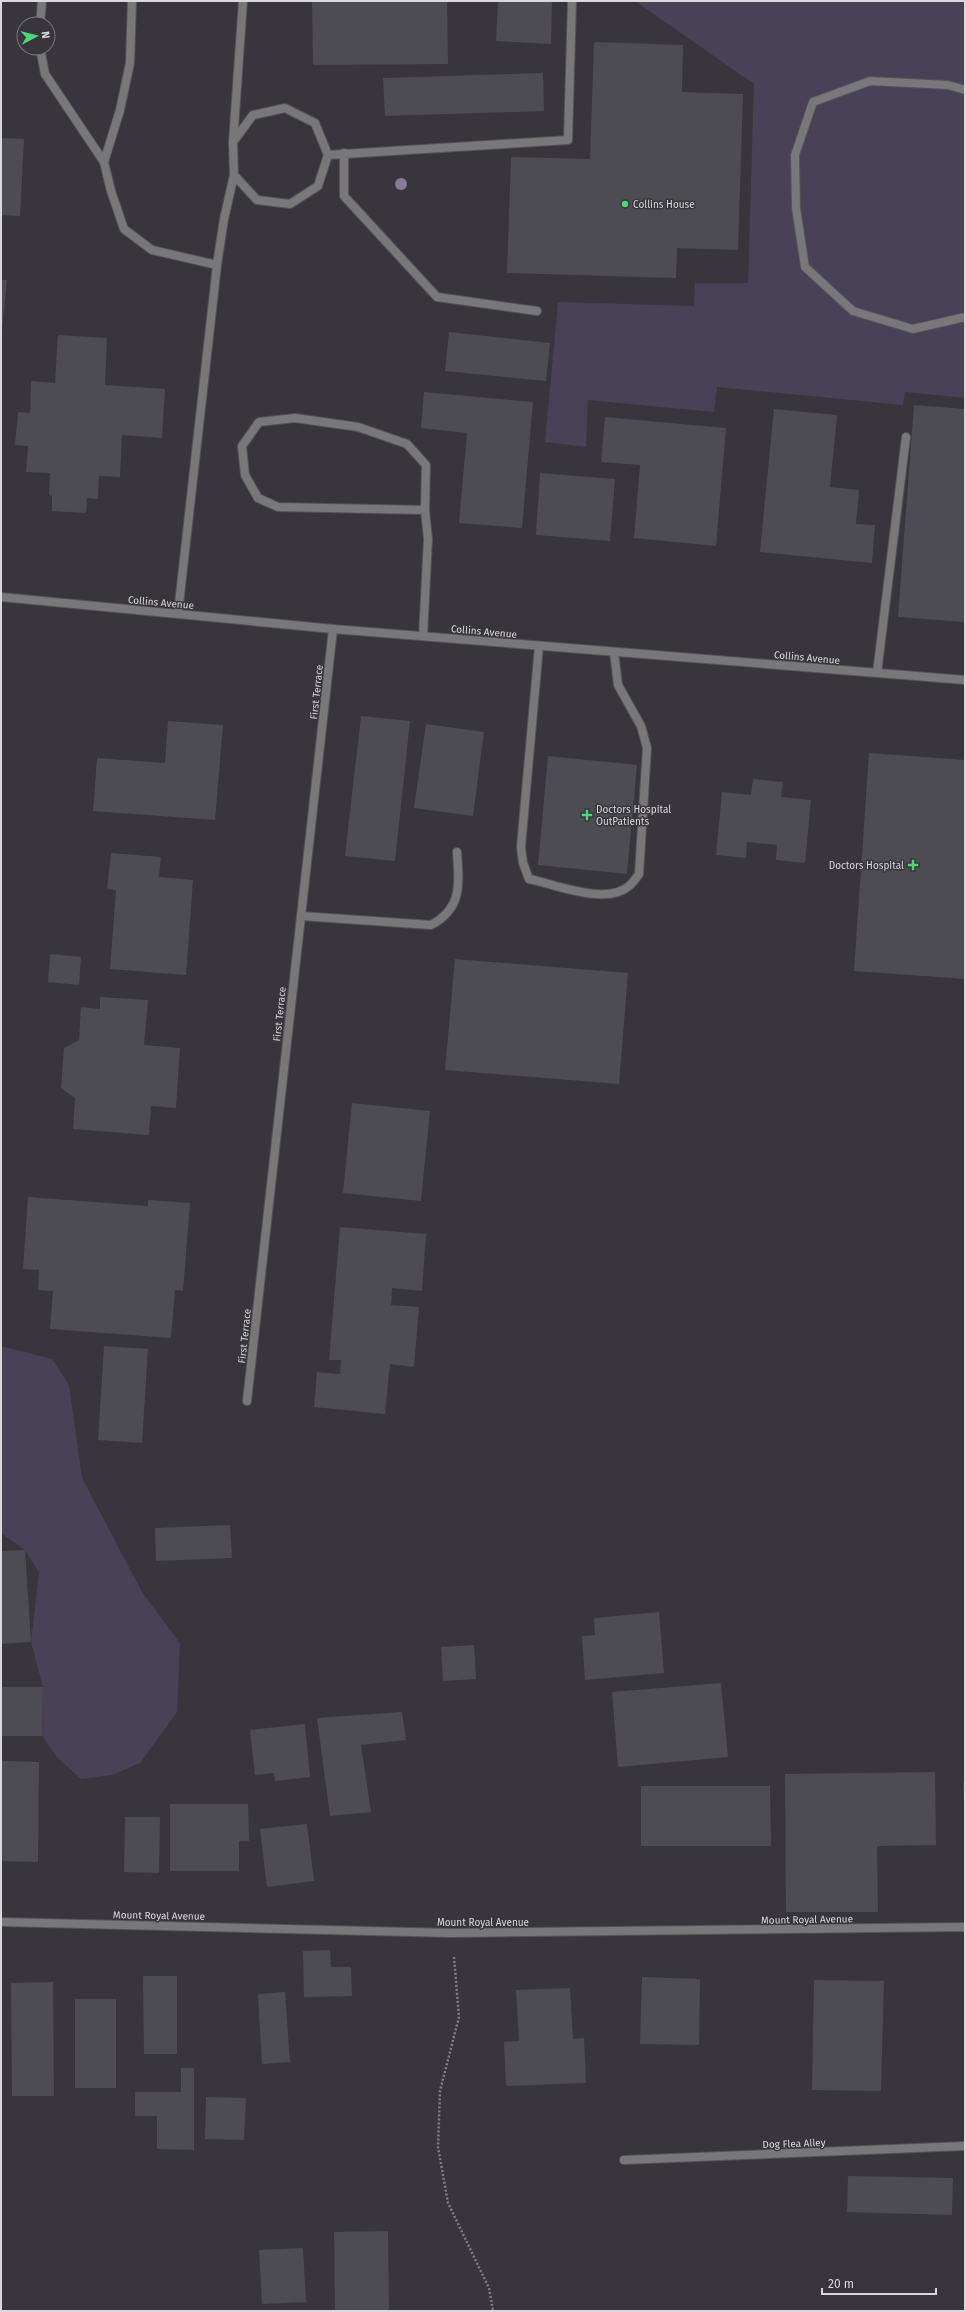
<svg xmlns="http://www.w3.org/2000/svg" width="966" height="2312" viewBox="0 0 966 2312" font-family="'Fira Sans',sans-serif">
<rect width="100%" height="100%" fill="#38363c"/>
<path fill="#484158" d="M635,1H965V398L905,392L903,405L717,387L714,412L588,400L586,447L545,442L558,302L694,306L695,283H748L754,84Z
M1,1346L52,1359L69,1385L82,1478L142,1592L180,1643L177,1712L140,1763L112,1775L81,1779L57,1757L42,1736L43,1687L31,1642L39,1572L25,1550L1,1533Z"/>
<path fill="#4d4c52" d="M312,1H447L448,64L313,65Z
M498,1H552L551,44L496,41Z
M594,42L683,45L682,92L743,94L738,250L677,248L676,278L507,273L511,157L590,159Z
M543,73L544,111L385,116L383,78Z
M1,138L24,139L20,216L1,215Z
M1,280H7L2,330H1Z
M449,332L550,343L546,381L445,371Z
M58,335L107,338L105,385L165,389L162,438L122,435L120,477L99,476L98,499L87,498L86,513L52,511V496L49,495L50,473L26,472L28,446L15,445L18,412L30,413L31,381L55,383Z
M424,392L533,402L522,528L459,523L467,433L421,428Z
M914,405L965,409V622L898,617Z
M774,409L837,415L830,487L859,490L856,524L875,525L872,563L760,552Z
M605,417L726,428L716,546L634,538L640,465L601,462Z
M540,473L615,479L610,541L536,535Z
M361,716L410,721L395,861L345,856Z
M168,721L223,725L215,820L93,811L97,758L165,763Z
M426,724L484,732L473,816L414,808Z
M869,753L965,760V979L854,971Z
M548,756L637,765L627,874L538,865Z
M753,779L783,782L781,797L811,800L805,863L776,860L777,845L747,842L746,858L716,855L722,792L751,795Z
M111,853L161,857L159,877L193,880L186,975L110,969L116,890L107,889Z
M50,954L81,957L79,985L48,982Z
M455,959L628,973L619,1084L445,1070Z
M100,997L148,1000L144,1045L180,1048L176,1108L151,1106L149,1135L73,1129L75,1098L61,1088L64,1048L79,1040L81,1007L100,1009Z
M352,1103L430,1111L421,1201L343,1193Z
M28,1197L148,1206V1200L190,1203L183,1291L175,1290L171,1338L50,1329L53,1291L38,1290L39,1270L23,1269Z
M340,1227L426,1234L422,1291L392,1288L391,1305L419,1307L414,1367L390,1364L385,1414L314,1407L317,1372L340,1374L341,1360H329Z
M104,1346L148,1349L142,1443L98,1440Z
M230,1525L232,1558L156,1561L155,1528Z
M25,1550L31,1642L1,1644V1551Z
M659,1612L664,1673L585,1680L582,1636L595,1635L594,1618Z
M474,1645L476,1679L443,1681L441,1647Z
M721,1683L728,1757L618,1767L612,1692Z
M1,1687H43L42,1736H1Z
M402,1712L406,1740L361,1745L371,1812L330,1816L317,1718Z
M305,1724L310,1777L275,1781L274,1773L255,1775L250,1730Z
M1,1761L39,1762L38,1862L1,1861Z
M935,1772L936,1845L877,1846L878,1912H786L785,1774Z
M965,1782V1802H964L963,1783Z
M641,1786H770L771,1846H641Z
M170,1804H248L249,1841H239V1871H170Z
M125,1817H160L159,1873L124,1872Z
M307,1824L314,1881L267,1887L260,1829Z
M330,1950L331,1967H351L352,1996L304,1997L303,1951Z
M143,1976H177V2054H144Z
M642,1977L700,1979L699,2045L640,2044Z
M814,1980L884,1981L881,2091L812,2090Z
M53,1982L54,2096H12L11,1983Z
M570,1988L573,2039L584,2038L586,2083L506,2086L504,2042L519,2041L516,1990Z
M285,1992L290,2062L262,2064L258,1994Z
M75,1999H116V2088H75Z
M181,2068H194V2150L157,2149V2116H135V2092H181Z
M206,2097L246,2098L244,2140L205,2139Z
M848,2176L953,2178L952,2215L847,2212Z
M388,2231L389,2311H335L334,2232Z
M303,2248L306,2302L262,2304L259,2250Z"/>
<g fill="none" stroke-linecap="round" stroke-linejoin="round">
<defs>
<path id="service" d="M40,24L42,1
M40,48L45,74L104,162L111,191L124,229L152,250L217,265
M965,90L948,85L870,81L813,102L795,155L796,208L805,267L853,311L913,329L965,317
M285,108L315,123L328,155L318,186L290,204L257,200L234,175L233,142L253,115Z
M233,142L243,1
M344,153V196L437,297L537,311
M328,155L568,140L572,1
M104,162L120,110L130,63L132,1
M178,613L217,265L224,219L234,175
M423,636L428,539L425,510L426,465L407,444L358,427L295,418L259,422L242,446L245,475L258,498L278,507L425,510
M539,646L521,847L523,863L529,879C555,884 606,906 629,886C633,883 636,878 639,874L647,748L641,726L618,685L614,652
M877,673L906,437
M301,916L431,925C463,908 459,883 457,852"/>
<path id="minor" d="M247,1401L333,629
M624,2160L965,2146"/>
<path id="tertiary" d="M1,597L333,629L965,680
M1,1922L452,1933L965,1927"/>
</defs>
<use href="#service" stroke="#555359" stroke-width="10"/>
<use href="#minor" stroke="#555359" stroke-width="10"/>
<use href="#tertiary" stroke="#555359" stroke-width="10"/>
<path stroke="#807e83" stroke-width="2.5" stroke-dasharray="2 2" stroke-linecap="butt" d="M454,1957L459,2017L440,2091L438,2147L448,2203L489,2288L493,2311"/>
<use href="#service" stroke="#78777a" stroke-width="8"/>
<use href="#minor" stroke="#78777a" stroke-width="8"/>
<use href="#tertiary" stroke="#78777a" stroke-width="8"/>
</g>
<circle fill="#877b9d" cx="401" cy="184" r="6"/>
<g fill="#4ed675" stroke="#38363c" stroke-width="1.5">
<circle cx="625" cy="204" r="4"/>
<path d="M585 809h4v4h4v4h-4v4h-4v-4h-4v-4h4z"/>
<path d="M911 859h4v4h4v4h-4v4h-4v-4h-4v-4h4z"/>
</g>
<g text-anchor="middle" stroke-width="3" stroke-linejoin="round" paint-order="stroke">
<g font-size="10" fill="#d9d8dc" stroke="#38363c" text-anchor="start">
<text x="633" y="208">Collins House</text>
<text x="596" y="813">Doctors Hospital<tspan x="596" dy="12">OutPatients</tspan></text>
<text x="904" y="869" text-anchor="end">Doctors Hospital</text>
</g>
<g font-size="10" fill="#d9d8dc" stroke="#38363c">
<text transform="translate(161 602) rotate(5)" y="4">Collins Avenue</text>
<text transform="translate(484 631) rotate(5)" y="4">Collins Avenue</text>
<text transform="translate(807 657) rotate(5)" y="4">Collins Avenue</text>
<text transform="translate(316 692) rotate(-84)" y="4">First Terrace</text>
<text transform="translate(279 1014) rotate(-84)" y="4">First Terrace</text>
<text transform="translate(244 1336) rotate(-84)" y="4">First Terrace</text>
<text transform="translate(159 1915) rotate(1)" y="4">Mount Royal Avenue</text>
<text transform="translate(807 1919) rotate(-1)" y="4">Mount Royal Avenue</text>
<text x="483" y="1926">Mount Royal Avenue</text>
<text transform="translate(794 2143) rotate(-2)" y="4">Dog Flea Alley</text>
</g>
</g>
<rect width="966" height="2312" fill="none" stroke="#d9d8dc" stroke-width="4"/>
<g transform="translate(36 36) rotate(83)"><circle r="19" fill="#38363c" stroke="#78777c"/>
<path d="M0-3L7 15L0 10L-7 15Z" fill="#4ed675"/>
<text y="-6" font-size="11" font-weight="bold" text-anchor="middle" fill="#d9d8dc">N</text>
</g>
<path d="M822 2288v6h114v-6" fill="none" stroke="#d9d8dc" stroke-width="2"/>
<text x="828" y="2288" font-size="12" fill="#d9d8dc" stroke="#38363c" stroke-width="3" paint-order="stroke">20 m</text>
</svg>
